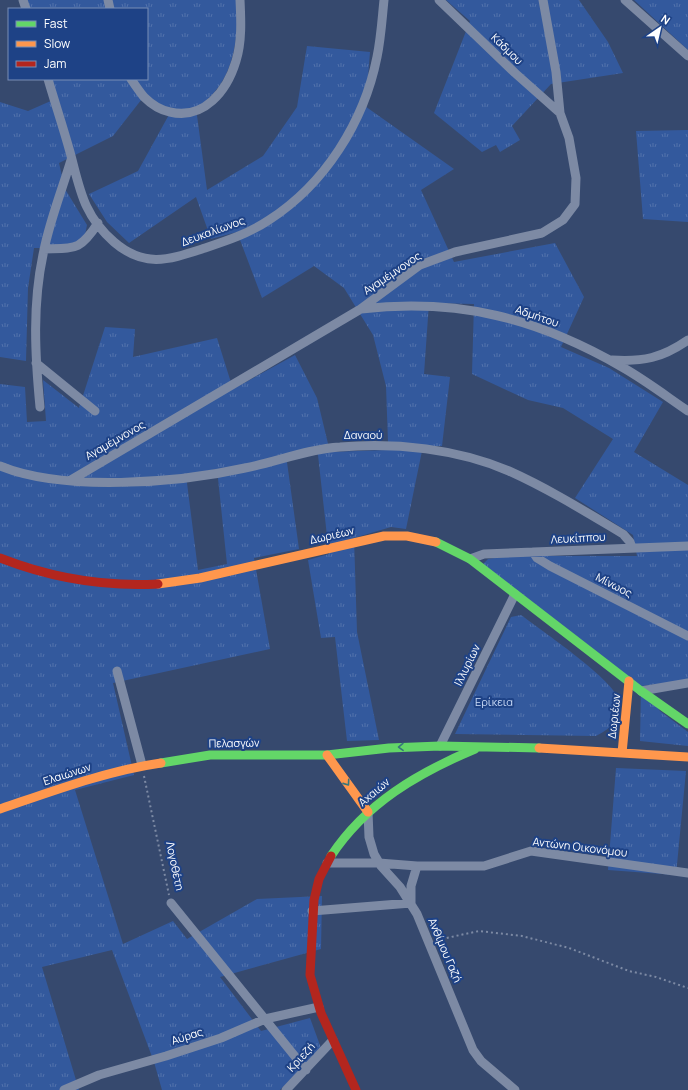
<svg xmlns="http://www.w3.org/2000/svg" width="688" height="1090" viewBox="0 0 688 1090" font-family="Manrope,sans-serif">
<defs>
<pattern id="grass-tufts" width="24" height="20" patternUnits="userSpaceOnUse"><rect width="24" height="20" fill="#33599d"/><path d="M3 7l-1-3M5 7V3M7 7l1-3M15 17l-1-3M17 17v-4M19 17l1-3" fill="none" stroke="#5272ac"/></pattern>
</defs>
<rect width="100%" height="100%" fill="#36496e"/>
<path fill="url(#grass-tufts)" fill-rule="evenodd" d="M27,0H239C237,42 235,83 196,108L207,190L263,156L297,107L307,46L370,52L368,77L362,104L454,169L421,190L454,262L555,243L584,297L561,347L609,368L663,402L634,452L688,485V680L642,686L660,711L688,732V746L640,741L641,686L483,564L488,559L509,556H637L633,535L575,498L613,439L563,408L528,400L472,374L474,304L429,303L424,374L450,377L442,446H423L406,529L391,527L354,538L357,632L379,740L347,741L335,637L321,638L308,560L329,554L317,446L286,455L299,549L254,558L270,649L113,683L134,775L75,790L123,944L173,921L187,939L257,899L322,896L321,949L220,977L261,1031L310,1018L321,1048L280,1090H162L154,1062L112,950L42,967L79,1090H0V384L25,387L27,422L46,421L43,380L79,408L105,327L135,329L133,357L217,338L233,389L295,355L317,398L330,452L387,450L388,442L386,386L373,335L344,288L314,266L262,298L237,232L211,239L196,197L129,243L107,222L89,194L138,171L171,111L145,95L113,136L59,163L65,189L87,225L84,240L60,248H34L28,288L26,361L0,357V102L28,111L53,100L48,79H147V9H29ZM217,469L227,564L198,570L186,475Z
M446,0H579L608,42L623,73L551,84L512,126L520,140L500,152L496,145L482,152L434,113L470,21Z
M634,0H688V50Z
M688,130V222L643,219L636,131Z
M521,615C542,631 610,677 618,698C625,716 611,729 596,736L455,734L511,617Z
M616,768L686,771L676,875L608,870Z"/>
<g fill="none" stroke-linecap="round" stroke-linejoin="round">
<path stroke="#7d8aa4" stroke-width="2" stroke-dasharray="2 3" stroke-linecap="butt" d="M144,776L169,895
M437,940L479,931L522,936L569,948L629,971L656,977L688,988"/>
<path stroke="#7d8aa4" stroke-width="9" d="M23,0L26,9
M108,0L110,9
M439,0L515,73L560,113
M625,0L688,56
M48,79C55,103 63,127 70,152C80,189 83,215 114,242C144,268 168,260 202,249C226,241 248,234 269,220C325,184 364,122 377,57C381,38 382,19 384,0
M131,79C135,85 139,91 144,97C151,104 160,110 170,112C204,120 227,91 236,61C242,42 241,20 240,0
M44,249C75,248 80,251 98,223
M361,309C459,298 537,318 622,367C645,380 666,396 688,411
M612,360C643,362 662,358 688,340
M36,363L95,411
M40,407C35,355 32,303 44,250C50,220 62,190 71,160
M0,466C63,492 178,483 245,468C276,462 308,449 340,447C395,442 458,449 509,471C549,489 586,512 623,534L630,542L632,548
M71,480L359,310L420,265L455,252L542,233L563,220L575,204L576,178L569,138L560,113L556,72L543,0
M533,552L537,558L550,566L688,636
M470,559L484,554L688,546
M117,671L142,765
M641,691L688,683
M440,746L515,594
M368,812L369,837L374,854L381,866L400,887L417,914L473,1050L481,1061L515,1090
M327,863H379L417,866H484L531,851L688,873
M171,903L306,1070
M312,911L411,903V886L417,866
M64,1090L99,1075L166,1056L221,1038L265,1019L319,1007
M286,1090L333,1040"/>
<path stroke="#63d668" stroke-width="9" d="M436,542L470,559L641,691L688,724
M161,763L210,755H327L389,748L440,746L539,748
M331,856C366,803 418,773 475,749"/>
<path stroke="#ff974d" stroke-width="9" d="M158,584L200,578L384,536H407L436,542
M539,748L688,757
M622,753L629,681
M327,755L368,812
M0,809C53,791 106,771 161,763"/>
<path stroke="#b3261e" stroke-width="9" d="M0,558C51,578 103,587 158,584
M331,856L319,879L314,900L310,975L321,1013L356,1090"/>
</g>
<defs><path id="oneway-chevron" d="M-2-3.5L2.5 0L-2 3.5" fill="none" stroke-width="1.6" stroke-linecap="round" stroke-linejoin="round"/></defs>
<g stroke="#36767c">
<use href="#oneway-chevron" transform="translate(401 747) rotate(179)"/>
<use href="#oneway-chevron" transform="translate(347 783) rotate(55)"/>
</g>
<g text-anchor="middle" stroke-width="4" stroke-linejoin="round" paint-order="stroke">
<g font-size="11" fill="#fff" stroke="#1e4286">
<text transform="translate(507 49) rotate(44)" y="4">Κάδμου</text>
<text transform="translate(213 231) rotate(-20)" y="4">Δευκαλίωνος</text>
<text transform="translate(392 273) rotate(-34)" y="4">Αγαμέμνονος</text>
<text transform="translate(537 316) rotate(19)" y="4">Αδμήτου</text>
<text x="363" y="439">Δαναού</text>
<text transform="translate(115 440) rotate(-30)" y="4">Αγαμέμνονος</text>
<text transform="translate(332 535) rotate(-13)" y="4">Δωριέων</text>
<text transform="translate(578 538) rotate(-3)" y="4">Λευκίππου</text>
<text transform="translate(614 585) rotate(27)" y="4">Μίνωος</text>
<text transform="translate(467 665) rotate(-64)" y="4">Ιλλυρίων</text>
<text transform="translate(614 716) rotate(-84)" y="4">Δωριέων</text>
<text transform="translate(234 743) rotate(-1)" y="4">Πελασγών</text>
<text transform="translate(67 774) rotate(-18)" y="4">Ελαιώνων</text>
<text transform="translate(374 792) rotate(-40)" y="4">Αχαιών</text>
<text transform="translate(580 847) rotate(7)" y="4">Αντώνη Οικονόμου</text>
<text transform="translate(175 866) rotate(78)" y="4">Λογοθέτη</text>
<text transform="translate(445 950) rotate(67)" y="4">Ανθίμου Γαζή</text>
<text transform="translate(187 1036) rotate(-18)" y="4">Αύρας</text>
<text transform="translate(301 1057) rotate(-47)" y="4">Κριεζή</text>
</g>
<g font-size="11" fill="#ccdcf8" stroke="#1e4286">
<text x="494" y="706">Ερίκεια</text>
</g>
</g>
<rect x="8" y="8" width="140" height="72" fill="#1e4286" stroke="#788eb6"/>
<rect x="16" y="21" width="20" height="6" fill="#63d668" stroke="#788eb6"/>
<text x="44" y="28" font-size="12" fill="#ffffff">Fast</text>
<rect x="16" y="41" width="20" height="6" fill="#ff974d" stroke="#788eb6"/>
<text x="44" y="48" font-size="12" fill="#ffffff">Slow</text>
<rect x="16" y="61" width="20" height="6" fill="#b3261e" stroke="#788eb6"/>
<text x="44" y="68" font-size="12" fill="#ffffff">Jam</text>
<g transform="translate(660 28) rotate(34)" stroke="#1e4286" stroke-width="3" paint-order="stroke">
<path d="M0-3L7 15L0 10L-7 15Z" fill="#ffffff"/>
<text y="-6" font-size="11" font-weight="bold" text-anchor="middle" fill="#ffffff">N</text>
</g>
</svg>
